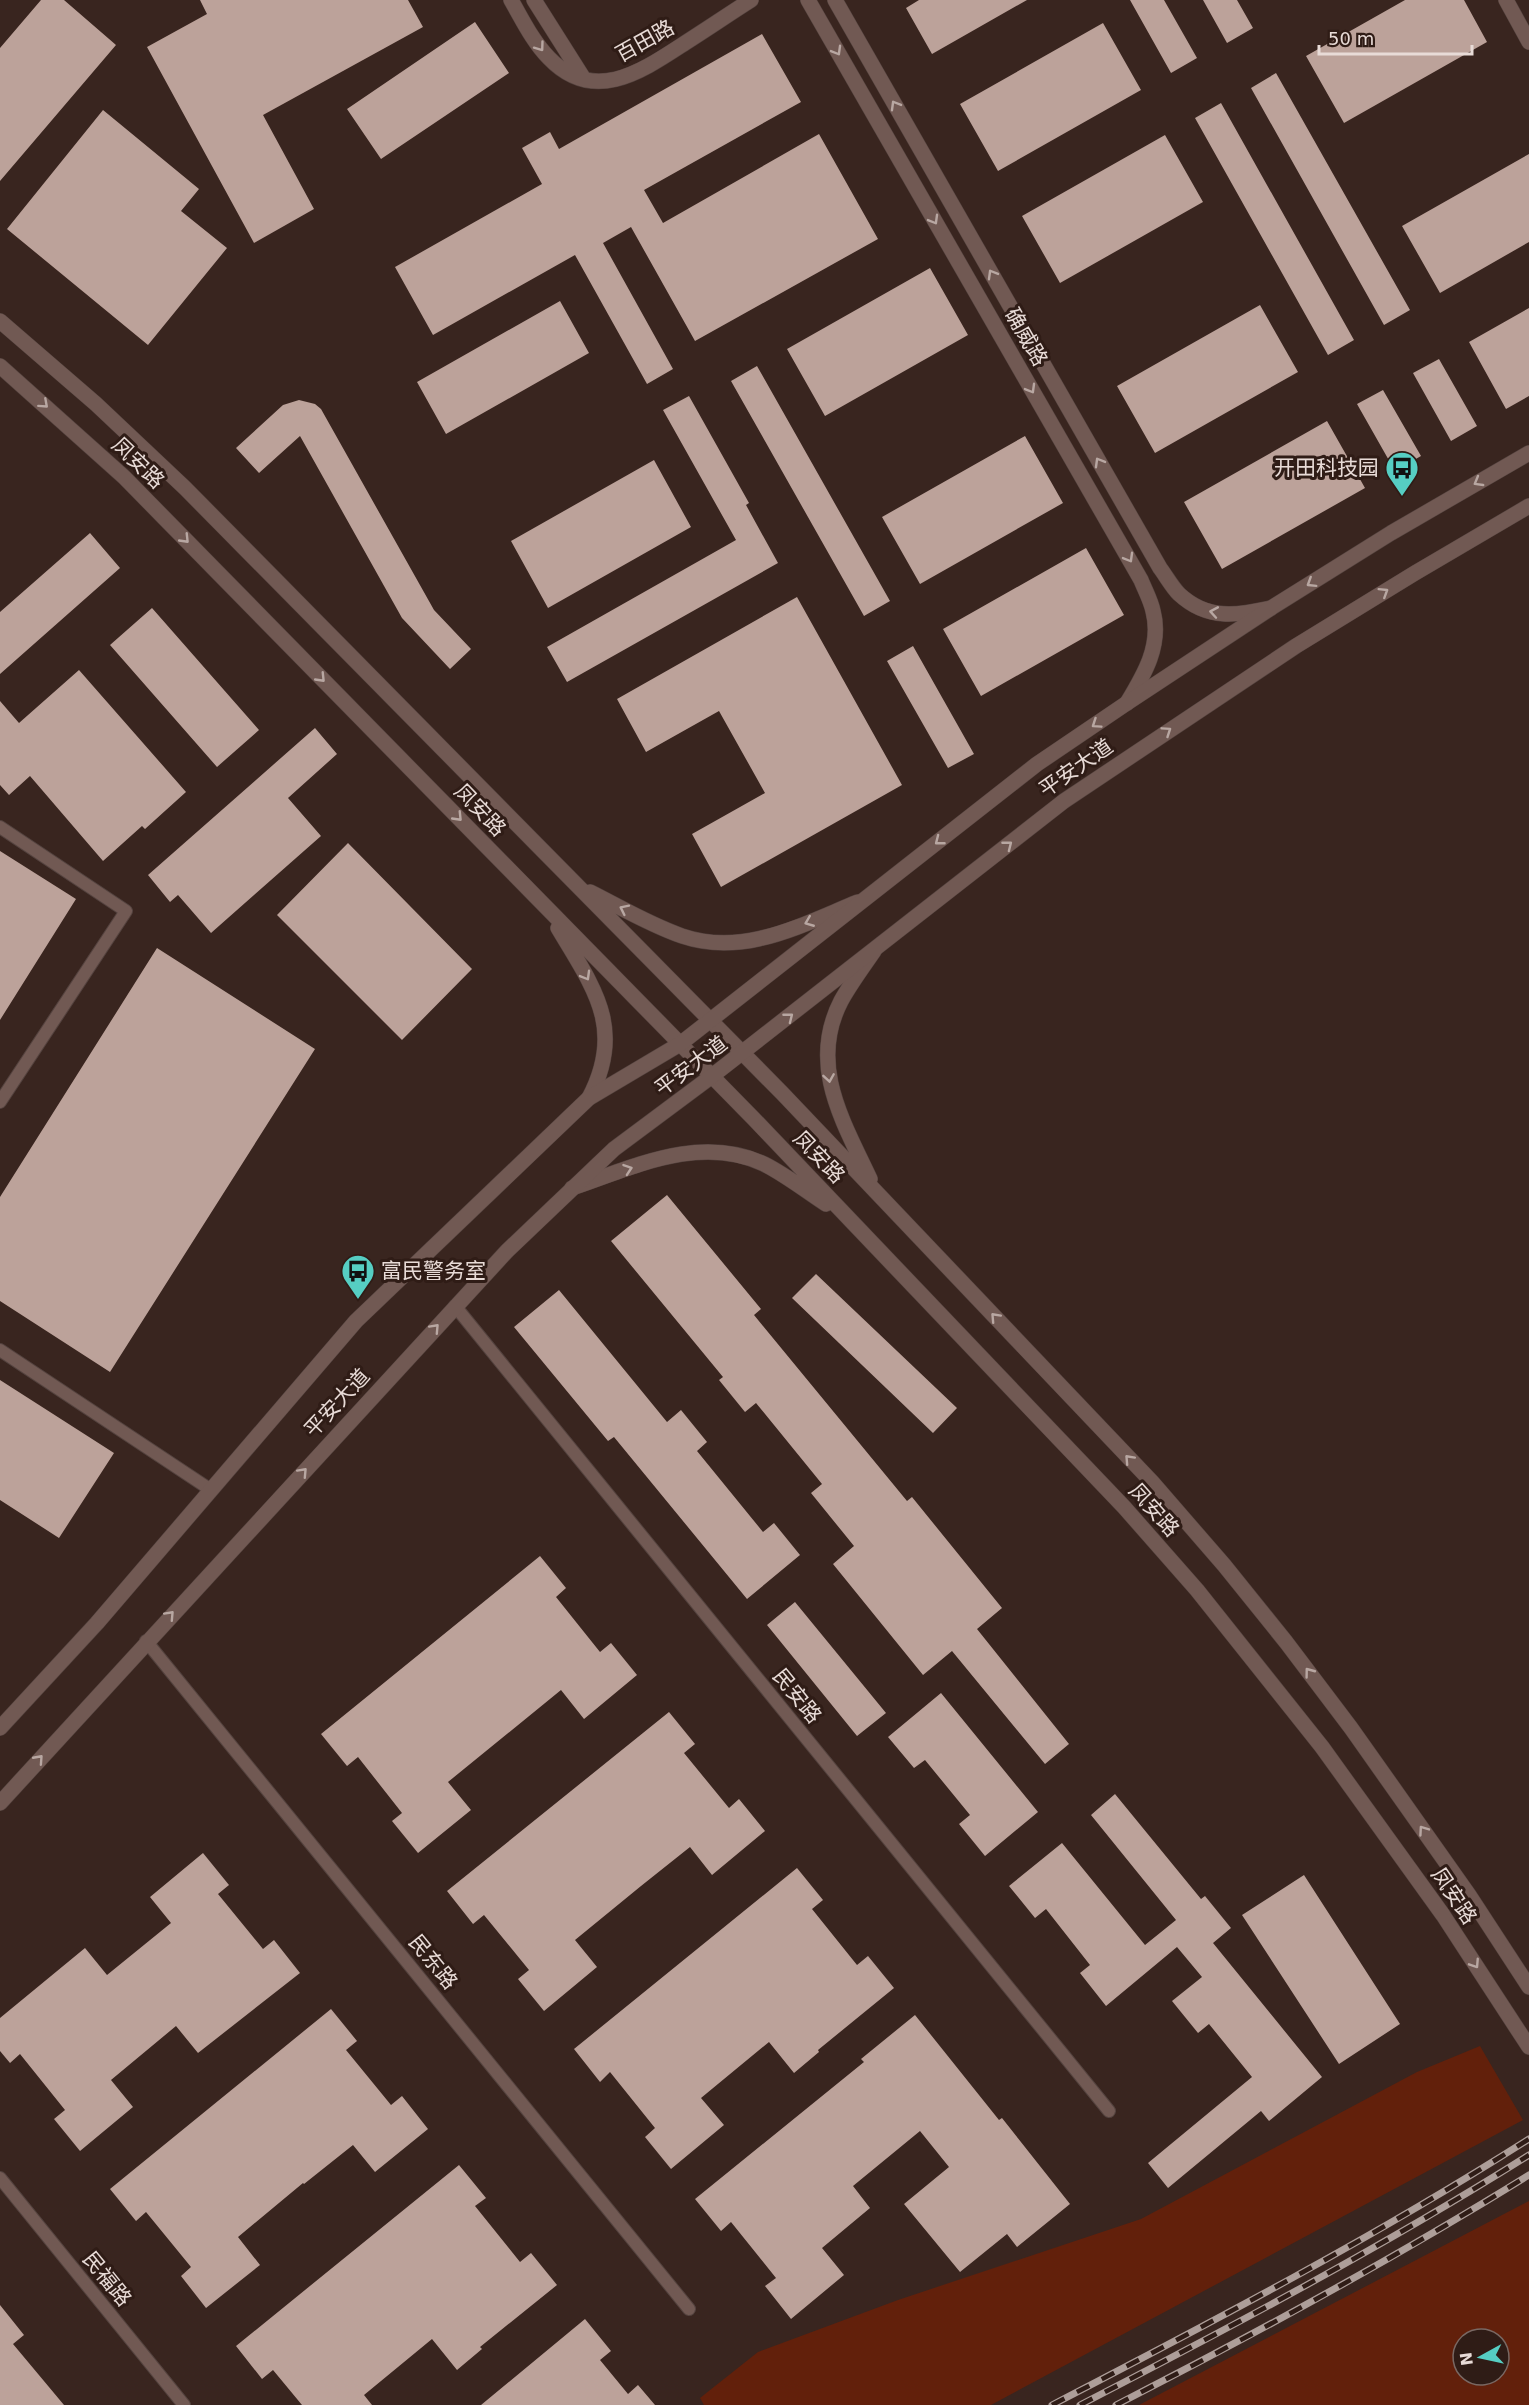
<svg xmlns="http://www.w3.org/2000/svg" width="1529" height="2405" viewBox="0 0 1529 2405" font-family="'DejaVu Sans','Noto Sans SC',sans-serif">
<rect width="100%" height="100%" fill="#39251f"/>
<path fill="#62200b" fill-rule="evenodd" d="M1480,2046L1523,2120L991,2405H704L700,2398L758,2352L898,2300L1141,2219L1417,2072Z
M1529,2201V2405H1139ZM1463,2339H1499V2375H1463Z"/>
<path fill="#bca29a" d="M41,0H64L116,45L0,181V48Z
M200,0H408L423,27L263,115L314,209L254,243L147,47L207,14Z
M919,0H1027L932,54L906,8Z
M1130,0H1164L1197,58L1171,73Z
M1203,0H1237L1253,28L1227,43Z
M1405,0H1464L1487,42L1344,123L1306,56Z
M475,22L509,73L381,159L347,109Z
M1103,23L1141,90L998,171L960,104Z
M762,34L801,102L644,190L663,223L819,134L878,239L695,341L631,227L603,243L673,369L647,384L575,255L433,335L395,267L542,184L522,148L550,132L559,149Z
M1276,73L1410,310L1384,325L1251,88Z
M1221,103L1354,340L1328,355L1195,118Z
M103,110L199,189L181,211L227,248L148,345L7,229Z
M1165,135L1203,202L1060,283L1022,216Z
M1529,154V242L1440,293L1402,226Z
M930,268L968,335L825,416L787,349Z
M560,301L589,353L446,434L417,382Z
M1260,305L1298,372L1155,453L1117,386Z
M1529,308V396L1506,409L1469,342Z
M1439,359L1477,426L1451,441L1413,373Z
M757,366L890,601L864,616L731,381Z
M1383,390L1421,456L1395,471L1357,404Z
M689,396L749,503L746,505L778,563L567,682L547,647L736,540L663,410Z
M299,400L315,404L321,409L434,610L471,649L450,669L402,618L300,436L259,473L236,448L283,405Z
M1327,421L1365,488L1222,569L1184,502Z
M1025,436L1063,503L920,584L882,517Z
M654,460L691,527L548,608L511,541Z
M90,533L120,568L0,674V612Z
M1086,548L1124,615L981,696L943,629Z
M797,597L902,785L721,887L692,834L765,793L719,711L646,752L617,699Z
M152,608L259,730L217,767L110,645Z
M913,646L974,754L948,768L887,661Z
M79,670L186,792L145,829L142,826L103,861L30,776L9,795L0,785V701L19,723Z
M315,728L337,754L288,798L321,836L211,933L178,895L170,902L148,875Z
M348,843L472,969L402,1040L277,915Z
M0,851L76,899L0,1020Z
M157,948L315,1049L110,1372L0,1301V1197Z
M667,1195L761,1309L754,1315L907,1501L912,1497L1002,1608L977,1629L1069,1744L1045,1764L952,1651L923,1675L833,1564L854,1546L811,1493L822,1484L756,1403L745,1412L719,1380L723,1377L611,1241Z
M816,1274L957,1408L933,1433L792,1298Z
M559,1290L667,1422L681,1410L707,1442L697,1451L763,1532L774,1523L800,1555L747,1599L614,1437L608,1441L514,1327Z
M0,1380L114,1453L59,1538L0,1500Z
M540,1556L566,1588L556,1597L600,1652L611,1643L637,1675L584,1719L561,1690L448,1782L471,1810L418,1853L392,1821L402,1813L358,1757L347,1766L321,1734Z
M795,1602L886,1713L857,1736L767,1625Z
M941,1693L1038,1812L985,1856L959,1824L970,1815L925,1760L914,1768L888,1737Z
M669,1712L695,1744L684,1753L729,1808L739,1799L765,1831L712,1875L690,1847L641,1886L575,1940L597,1967L544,2011L518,1979L529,1970L484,1915L473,1924L447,1891Z
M1115,1794L1201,1899L1205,1896L1231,1928L1213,1943L1322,2077L1269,2121L1261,2111L1168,2188L1148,2163L1252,2077L1209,2024L1198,2033L1172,2001L1202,1977L1177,1947L1106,2006L1080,1973L1090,1965L1046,1909L1035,1918L1009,1886L1062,1843L1145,1945L1176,1920L1091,1815Z
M203,1853L229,1885L218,1894L263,1949L274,1940L300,1973L198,2053L176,2026L111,2080L133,2107L80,2151L54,2119L65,2110L20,2054L10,2063L0,2051V2018L85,1948L107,1975L171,1923L150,1897Z
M797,1868L823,1900L812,1909L857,1965L868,1956L894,1988L818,2050L819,2052L794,2073L769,2042L701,2098L724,2125L671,2169L645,2137L655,2128L610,2072L600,2082L574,2049Z
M1304,1875L1400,2024L1339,2064L1242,1915Z
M331,2009L357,2041L346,2050L391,2105L402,2096L428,2129L375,2172L353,2145L304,2184L303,2183L238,2237L260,2265L206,2308L181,2276L191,2267L146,2212L136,2221L110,2189Z
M915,2015L999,2120L1002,2118L1070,2204L1017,2247L1007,2234L960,2272L904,2204L949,2167L920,2131L853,2186L870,2208L822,2248L844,2275L791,2319L765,2286L776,2278L731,2222L721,2231L695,2199L864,2062L861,2059Z
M459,2165L486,2198L475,2206L520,2262L531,2253L557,2285L480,2347L482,2349L457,2370L432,2339L364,2395L372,2405H302L273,2370L262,2379L236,2346Z
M0,2305L24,2335L13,2344L64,2405H0Z
M585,2319L611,2351L600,2360L628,2394L638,2385L655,2405H481Z"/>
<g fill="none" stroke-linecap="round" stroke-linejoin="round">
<defs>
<path id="service" d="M0,827L126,911L0,1102
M455,1306L1109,2111
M0,1350L211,1490
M146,1641L689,2309
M0,2178L184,2405"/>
<path id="minor" d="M511,0C522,19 533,42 549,58C594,105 642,71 685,43C707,29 729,14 751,0
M534,0L584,79
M808,0L1141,580C1145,590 1151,601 1153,611C1162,645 1144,675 1127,703
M835,0L1160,568C1166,576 1172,587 1179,594C1208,621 1237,615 1271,608"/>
<path id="tertiary" d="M1506,0L1529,42
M0,321L96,404L185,488L782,1093L1152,1482L1224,1565L1286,1642L1351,1728L1469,1895L1529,1987
M0,366L124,477L753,1118L1124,1507L1197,1590L1322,1747L1443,1915L1529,2047
M590,892C620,907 650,925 682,936C744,957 801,925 858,902
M558,928C593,987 626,1028 589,1098
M870,1179C843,1121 808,1065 841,1001C851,983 863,967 874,951
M572,1188C634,1167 700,1134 764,1164C786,1175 806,1191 826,1204"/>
<path id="secondary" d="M0,1728L97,1623L356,1321L589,1098L680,1044L1037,764L1127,703L1271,608L1391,533L1529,453
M0,1803L507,1251L614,1149L712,1076L1064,801L1296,646L1415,573L1529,506"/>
</defs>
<use href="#service" stroke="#54433f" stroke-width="14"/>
<use href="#minor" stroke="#54433f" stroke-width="16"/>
<use href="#tertiary" stroke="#54433f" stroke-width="16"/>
<use href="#secondary" stroke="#54433f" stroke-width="16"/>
<use href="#service" stroke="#715953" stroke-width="12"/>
<use href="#minor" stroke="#715953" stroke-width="15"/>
<use href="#tertiary" stroke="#715953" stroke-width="15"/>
<use href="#secondary" stroke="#715953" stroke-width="15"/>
<defs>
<path id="rail" d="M1052,2405C1214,2321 1375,2237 1529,2139
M1080,2405C1233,2326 1384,2246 1529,2155
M1116,2405C1257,2333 1395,2258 1529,2175"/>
</defs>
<use href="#rail" stroke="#ad9e99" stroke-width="7"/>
<use href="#rail" stroke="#2f1c16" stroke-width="4.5" stroke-dasharray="14" stroke-linecap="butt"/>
</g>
<defs><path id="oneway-chevron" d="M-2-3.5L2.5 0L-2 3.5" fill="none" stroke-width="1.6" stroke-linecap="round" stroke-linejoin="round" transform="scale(1.5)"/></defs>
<g stroke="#b8a7a2">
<use href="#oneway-chevron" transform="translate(540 47) rotate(54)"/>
<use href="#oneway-chevron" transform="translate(837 51) rotate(60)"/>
<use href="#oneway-chevron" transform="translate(895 105) rotate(-120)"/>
<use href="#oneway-chevron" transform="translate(934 220) rotate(60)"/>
<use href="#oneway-chevron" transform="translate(992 274) rotate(-120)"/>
<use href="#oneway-chevron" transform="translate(1031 389) rotate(60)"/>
<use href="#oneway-chevron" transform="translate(44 404) rotate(42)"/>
<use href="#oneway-chevron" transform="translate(1099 462) rotate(-120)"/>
<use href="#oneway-chevron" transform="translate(1478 482) rotate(150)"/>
<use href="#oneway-chevron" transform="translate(185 539) rotate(46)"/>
<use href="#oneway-chevron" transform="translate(1129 558) rotate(60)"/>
<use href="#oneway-chevron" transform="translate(1311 583) rotate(148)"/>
<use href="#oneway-chevron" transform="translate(1384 592) rotate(-32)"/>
<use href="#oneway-chevron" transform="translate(1214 612) rotate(-170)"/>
<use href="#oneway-chevron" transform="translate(321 678) rotate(46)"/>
<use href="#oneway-chevron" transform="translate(1096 724) rotate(146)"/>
<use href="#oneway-chevron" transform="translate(1167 731) rotate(-34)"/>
<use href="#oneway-chevron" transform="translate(458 817) rotate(46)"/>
<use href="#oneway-chevron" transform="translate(939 841) rotate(142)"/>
<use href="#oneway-chevron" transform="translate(1008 845) rotate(-38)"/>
<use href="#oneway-chevron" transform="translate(624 909) rotate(-154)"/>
<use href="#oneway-chevron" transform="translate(809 922) rotate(158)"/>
<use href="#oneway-chevron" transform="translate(586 976) rotate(60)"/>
<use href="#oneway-chevron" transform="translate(789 1017) rotate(-38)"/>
<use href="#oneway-chevron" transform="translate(829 1078) rotate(81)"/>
<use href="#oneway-chevron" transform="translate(628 1169) rotate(-19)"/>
<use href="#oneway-chevron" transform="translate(995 1317) rotate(-133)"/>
<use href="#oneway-chevron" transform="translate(435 1328) rotate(-47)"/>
<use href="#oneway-chevron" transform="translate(1129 1459) rotate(-133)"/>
<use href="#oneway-chevron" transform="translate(303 1472) rotate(-47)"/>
<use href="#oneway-chevron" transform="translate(170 1615) rotate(-47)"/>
<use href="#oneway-chevron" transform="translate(1309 1672) rotate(-127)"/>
<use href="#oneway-chevron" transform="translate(39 1759) rotate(-48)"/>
<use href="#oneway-chevron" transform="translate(1423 1830) rotate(-125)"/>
<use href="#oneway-chevron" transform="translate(1475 1964) rotate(57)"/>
</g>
<defs>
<symbol id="bus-pin" viewBox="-11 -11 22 30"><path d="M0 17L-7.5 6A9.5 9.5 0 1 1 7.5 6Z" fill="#56cec3" stroke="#2f1c16"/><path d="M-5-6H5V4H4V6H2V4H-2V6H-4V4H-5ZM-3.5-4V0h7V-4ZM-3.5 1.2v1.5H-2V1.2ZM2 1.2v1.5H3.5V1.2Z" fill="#111"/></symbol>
</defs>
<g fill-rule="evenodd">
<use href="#bus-pin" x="1383" y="449" width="38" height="52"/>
<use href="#bus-pin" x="339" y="1252" width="38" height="52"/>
</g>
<g text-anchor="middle" stroke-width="6" stroke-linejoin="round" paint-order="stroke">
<g font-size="21" fill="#e8dbd7" stroke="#2f1c16">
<text transform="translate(645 41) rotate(-29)" y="7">百田路</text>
<text transform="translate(1026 337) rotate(60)" y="7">确威路</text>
<text transform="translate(138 463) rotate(44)" y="7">凤安路</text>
<text transform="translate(1076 768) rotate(-35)" y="7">平安大道</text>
<text transform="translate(480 810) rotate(46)" y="7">凤安路</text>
<text transform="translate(691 1066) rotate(-37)" y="7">平安大道</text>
<text transform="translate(819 1157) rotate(46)" y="7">凤安路</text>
<text transform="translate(337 1403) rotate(-47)" y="7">平安大道</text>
<text transform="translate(1154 1510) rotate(48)" y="7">凤安路</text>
<text transform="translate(797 1696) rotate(51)" y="7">民安路</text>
<text transform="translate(1454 1896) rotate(56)" y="7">凤安路</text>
<text transform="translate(433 1962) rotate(51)" y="7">民东路</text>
<text transform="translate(107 2279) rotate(51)" y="7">民福路</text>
</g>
<g font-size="21" fill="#e8dbd7" stroke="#2f1c16" text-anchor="end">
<text x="1379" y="475">开田科技园</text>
<text x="381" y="1278" text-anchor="start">富民警务室</text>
</g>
</g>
<g transform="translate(1481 2357) rotate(262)"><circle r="28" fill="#2f1c16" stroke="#796863" stroke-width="1.5"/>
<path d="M0-4.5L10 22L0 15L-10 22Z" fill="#56cec3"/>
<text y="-9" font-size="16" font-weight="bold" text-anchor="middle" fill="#e8dbd7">N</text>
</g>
<path d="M1319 45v9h153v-9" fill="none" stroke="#e8dbd7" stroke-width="3"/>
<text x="1328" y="45" font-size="18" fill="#e8dbd7" stroke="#2f1c16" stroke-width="4.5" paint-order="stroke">50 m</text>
</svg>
